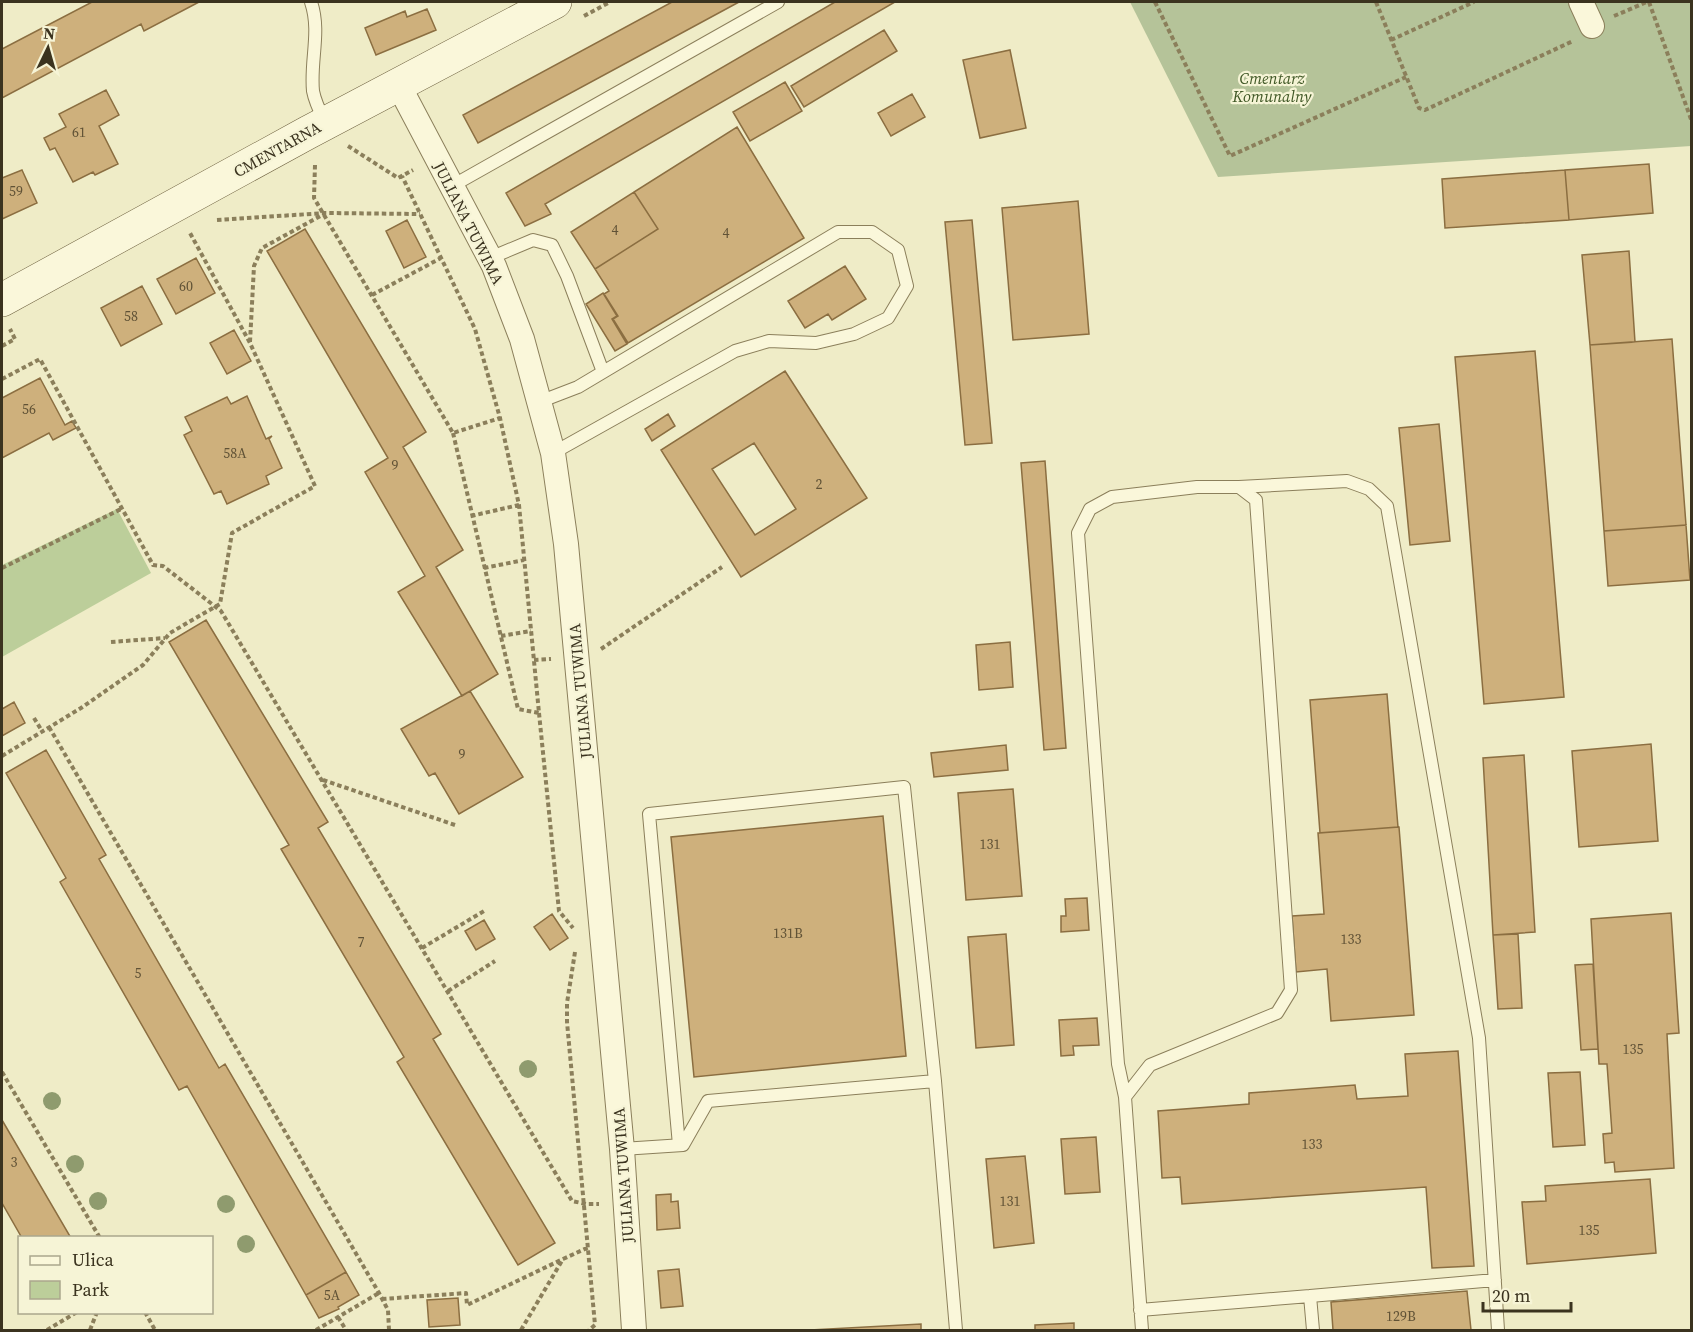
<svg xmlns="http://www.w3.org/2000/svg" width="1693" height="1332" viewBox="0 0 1693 1332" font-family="'Source Serif 4',serif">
<rect width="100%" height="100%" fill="#efecc7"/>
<path fill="#bcce9a" d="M117,509L151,573L2,657V565Z"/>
<path fill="#b5c399" d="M1130,2H1691V146L1218,177Z"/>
<path fill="#ceb07c" stroke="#8b6e41" stroke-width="1.5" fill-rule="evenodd" d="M92,2H199L144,31L141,24L2,98V49Z
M672,2H739L478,143L463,115Z
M835,2H895L545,204L551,214L525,226L506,193Z
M427,9L436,30L376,55L365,28L405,11L407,17Z
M884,30L897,51L804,107L791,86Z
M1010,50L1026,128L980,138L963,60Z
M785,82L802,111L750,141L733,112Z
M106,90L119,115L99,126L118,164L95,175L93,172L73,182L55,148L50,150L44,138L66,127L59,114Z
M912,94L925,117L891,136L878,113Z
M737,127L804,238L628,343L613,319L618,316L604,294L609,291L595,269L658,229L634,192Z
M1649,164L1653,213L1569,220L1565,170Z
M22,170L37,203L2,219V178Z
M1565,170L1569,220L1445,228L1442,179Z
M634,192L658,229L595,269L571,232Z
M1078,201L1089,334L1013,340L1002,208Z
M407,220L426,257L404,268L386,231Z
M972,220L992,443L965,445L945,222Z
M305,229L426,432L403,447L463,550L436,567L498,674L462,696L398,592L425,576L365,472L388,458L267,251Z
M1629,251L1635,342L1590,345L1582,255Z
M196,258L215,293L176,314L157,279Z
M845,266L866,299L832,320L828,314L805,328L788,301Z
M142,286L162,324L121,346L101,308Z
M603,293L617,316L612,319L627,344L615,351L586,304Z
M234,330L251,361L227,374L210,343Z
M1672,339L1686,525L1604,531L1590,345Z
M1535,351L1564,697L1484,704L1455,357Z
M785,371L867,498L741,577L661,450ZM754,443L796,509L755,535L712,469Z
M40,378L65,425L72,421L76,428L53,440L49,433L2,458V398Z
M247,396L266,439L272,436L269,439L282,468L266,476L269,484L227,504L221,491L214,494L184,435L192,431L185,417L227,397L231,404Z
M668,414L675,426L652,441L645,429Z
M1439,424L1450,541L1410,545L1399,428Z
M1045,461L1066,748L1044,750L1021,463Z
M1686,525L1690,580L1608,586L1604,531Z
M206,620L328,822L318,828L441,1034L433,1039L555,1243L518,1265L397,1062L404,1057L281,849L289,845L169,642Z
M1010,642L1013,687L979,690L976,645Z
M470,691L523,777L459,814L435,773L429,776L401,729Z
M1387,694L1398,827L1320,833L1310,700Z
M14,702L25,723L2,736V709Z
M1651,744L1658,841L1579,847L1572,751Z
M1006,745L1008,770L934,777L931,753Z
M46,750L106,855L99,859L219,1068L225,1064L346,1272L306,1295L187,1086L179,1090L60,882L66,878L6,773Z
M1524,755L1535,932L1493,935L1483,758Z
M1013,789L1022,896L966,900L958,793Z
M883,816L906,1056L694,1077L671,837Z
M1399,827L1414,1015L1331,1021L1327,969L1296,972L1292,916L1324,914L1318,833Z
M1087,898L1089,930L1061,932V916H1066L1065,899Z
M1671,913L1679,1033L1667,1034L1674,1168L1615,1172L1614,1162L1605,1163L1603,1134L1612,1133L1607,1064H1599L1591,919Z
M552,914L568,938L550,950L534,927Z
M484,920L495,939L476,950L465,931Z
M1006,934L1014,1045L976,1048L968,937Z
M1518,934L1522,1008L1498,1009L1493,935Z
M1593,964L1598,1049L1581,1050L1575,965Z
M1097,1018L1099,1045L1073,1046L1074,1055L1061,1056L1059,1020Z
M1458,1051L1474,1266L1432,1268L1426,1187L1182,1204L1180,1177L1162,1178L1158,1111L1249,1104V1093L1355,1085L1357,1099L1408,1096L1405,1054Z
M1580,1072L1585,1145L1553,1147L1548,1073Z
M2,1120L71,1238H22L2,1203Z
M1096,1137L1100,1192L1065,1194L1061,1139Z
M1025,1156L1034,1243L994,1248L986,1159Z
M1650,1179L1656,1253L1527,1264L1522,1202L1546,1201L1545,1186Z
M671,1194V1202L678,1201L680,1228L657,1230L656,1195Z
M679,1269L683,1306L661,1308L658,1271Z
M346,1272L359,1295L338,1307L339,1309L319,1318L306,1295Z
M1467,1291L1471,1330H1333L1331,1302Z
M458,1298L460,1325L429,1327L427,1300Z
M1074,1323V1330H1035V1325Z
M921,1324V1330H810Z"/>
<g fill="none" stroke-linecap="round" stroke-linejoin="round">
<defs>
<path id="lane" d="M311,2C321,32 310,60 313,91C315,102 320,112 325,122
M452,186L778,2
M490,258L533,240L552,245L567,276L603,372
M539,402L578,387L838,232H872L898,250L907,286L888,318L854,334L816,343L769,341L735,351L553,453
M1239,487L1347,481L1369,489L1387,506L1479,1038L1498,1330
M1125,1097L1118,1064L1078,533L1090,509L1112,497L1197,487H1239L1256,500L1291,990L1277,1013L1150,1065L1125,1097L1142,1330
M679,1145L649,814L904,787L935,1081
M622,1149L683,1145L708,1101L935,1081L956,1330
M1310,1296L1495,1280
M1140,1310L1310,1296L1313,1330"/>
<path id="street" d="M1581,2L1592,26
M398,84L494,266L522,339L553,453L566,544L622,1149L634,1330"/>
<path id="secondary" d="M2,300L307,133L555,2"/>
</defs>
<use href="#lane" stroke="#8b7f5b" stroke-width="14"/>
<use href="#street" stroke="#8b7f5b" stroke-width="26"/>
<use href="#secondary" stroke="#6d603f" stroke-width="34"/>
<path stroke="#8b7f5b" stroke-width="4" stroke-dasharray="4.5 3" stroke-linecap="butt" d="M2,2H3
M1155,2L1230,156L1406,77
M1376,2L1419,108L1425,110L1573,41
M1649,2L1692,122
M584,16L610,2
M1614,16L1647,2
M1391,40L1474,2
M348,146L398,178L413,170
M315,165L314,198L453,433L500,418L475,329L402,176
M217,220L325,213L420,214
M372,295L441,258
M250,342L254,266L262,248L324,214
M2,346L15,339L10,329
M2,379L40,359L153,565L163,566L221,611L572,1201L586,1204H599
M453,433L518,709L539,713L519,505L500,418
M471,516L519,505
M2,568L121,509
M484,568L524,560
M501,636L531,631
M111,642L165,638
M601,649L722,567
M534,660L551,659
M539,713L559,911L573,928
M34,718L42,731
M49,727L379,1293L388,1310L389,1330
M2,756L81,708L143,665L170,633L220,604L232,533L315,486L250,343L190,233
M323,780L455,825
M422,948L484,911
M575,952L567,1003V1022L595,1325L589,1330
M448,991L495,961
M2,1072L100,1238
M382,1299L466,1293L467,1305L563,1259
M145,1312L155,1330
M338,1317L346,1330
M47,1330L77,1312
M90,1330L97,1312
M316,1330L379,1293
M521,1330L563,1259L589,1247"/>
<use href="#lane" stroke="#faf7da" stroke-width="12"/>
<use href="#street" stroke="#faf7da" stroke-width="24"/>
<use href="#secondary" stroke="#faf7da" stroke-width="33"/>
</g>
<g fill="#8f9b6e">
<circle cx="528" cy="1069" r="9"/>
<circle cx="52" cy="1101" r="9"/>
<circle cx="75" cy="1164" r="9"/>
<circle cx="98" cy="1201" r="9"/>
<circle cx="226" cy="1204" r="9"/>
<circle cx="246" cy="1244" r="9"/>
</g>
<g text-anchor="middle" stroke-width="4.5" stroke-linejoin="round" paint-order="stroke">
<g font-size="14" fill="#605236">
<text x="79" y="137">61</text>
<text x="16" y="196">59</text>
<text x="615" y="235">4</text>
<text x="726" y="238">4</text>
<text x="186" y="291">60</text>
<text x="131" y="321">58</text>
<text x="29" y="414">56</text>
<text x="235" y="458">58A</text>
<text x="395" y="470">9</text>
<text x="819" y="489">2</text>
<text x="462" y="759">9</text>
<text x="990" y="849">131</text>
<text x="788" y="938">131B</text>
<text x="1351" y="944">133</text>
<text x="361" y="947">7</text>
<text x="138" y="978">5</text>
<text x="1633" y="1054">135</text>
<text x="1312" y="1149">133</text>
<text x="14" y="1167">3</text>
<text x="1010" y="1206">131</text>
<text x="1589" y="1235">135</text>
<text x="332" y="1300">5A</text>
<text x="1401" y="1321">129B</text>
</g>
<g font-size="16" font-style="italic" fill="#405826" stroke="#f6f4d6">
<text x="1272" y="84">Cmentarz<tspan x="1272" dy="18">Komunalny</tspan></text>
</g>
<g font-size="16" fill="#3b331f" stroke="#f6f4d6">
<text transform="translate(277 149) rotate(-29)" y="6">CMENTARNA</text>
<text transform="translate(469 223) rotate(63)" y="6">JULIANA TUWIMA</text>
<text transform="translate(580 691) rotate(-95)" y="6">JULIANA TUWIMA</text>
<text transform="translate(623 1175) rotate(-94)" y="6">JULIANA TUWIMA</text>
</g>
</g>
<rect width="1693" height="1332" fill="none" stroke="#3b331f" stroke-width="6"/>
<rect x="18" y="1236" width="195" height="78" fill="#f6f4d6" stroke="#aba78d" stroke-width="1.5"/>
<rect x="30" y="1256" width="30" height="9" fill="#faf7da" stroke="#aba78d" stroke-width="1.5"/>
<text x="72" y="1266" font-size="18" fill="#3b331f">Ulica</text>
<rect x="30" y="1281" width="30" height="18" fill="#bcce9a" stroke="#aba78d" stroke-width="1.5"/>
<text x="72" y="1296" font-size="18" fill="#3b331f">Park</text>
<g transform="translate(48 48) rotate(5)" stroke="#f6f4d6" stroke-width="4.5" paint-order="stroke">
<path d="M0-4.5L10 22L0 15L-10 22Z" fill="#3b331f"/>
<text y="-9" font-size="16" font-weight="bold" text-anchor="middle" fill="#3b331f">N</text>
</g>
<path d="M1483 1302v9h88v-9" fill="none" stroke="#3b331f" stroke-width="3"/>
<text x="1492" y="1302" font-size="18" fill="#3b331f" stroke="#f6f4d6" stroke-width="4.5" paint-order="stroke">20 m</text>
</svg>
